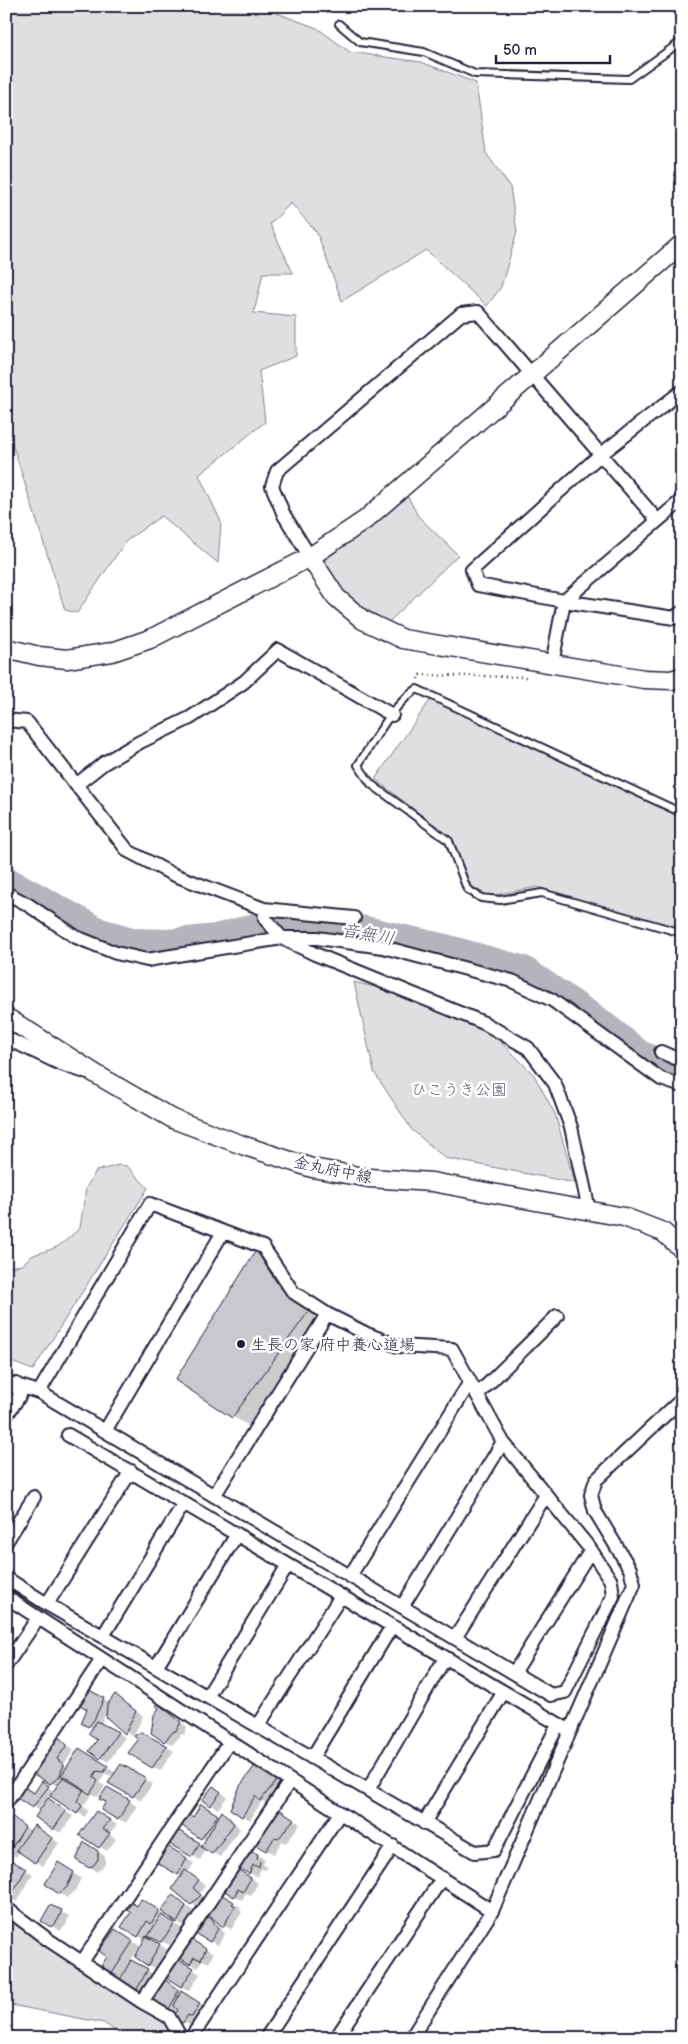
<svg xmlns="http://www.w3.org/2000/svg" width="688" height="2044" viewBox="0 0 688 2044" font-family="'Balsamiq Sans','Klee One',sans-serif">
<rect width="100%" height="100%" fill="#fff"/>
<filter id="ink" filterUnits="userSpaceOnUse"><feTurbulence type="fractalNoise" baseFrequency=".02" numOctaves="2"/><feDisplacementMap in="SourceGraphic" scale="10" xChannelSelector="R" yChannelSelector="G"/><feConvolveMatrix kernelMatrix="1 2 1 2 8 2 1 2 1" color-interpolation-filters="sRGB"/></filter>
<g filter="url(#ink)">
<path fill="#dfdfe2" stroke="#80808e" d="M6,6H258L317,28L350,52L421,62L476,83L486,153L510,187L517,232L501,287L487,306L426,250L342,301L317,233L291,203L270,224L293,273H263L254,313L296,317V356L259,371L265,422L199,475L221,522L218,563L161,516L126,541L77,613L65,610L6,424Z
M408,497L418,516L458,555L389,622L347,599L322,562Z
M431,699L682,818V930L537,887L489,896L471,886L452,839L375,779Z
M354,982L395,992L452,1015L495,1036L534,1075L555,1114L575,1183L445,1158L412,1130L374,1072Z
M119,1165L127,1166L148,1188L33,1370L6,1360V1267L23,1265C31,1251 45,1254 58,1246C66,1241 73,1234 80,1228L86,1188L96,1171Z
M6,1914L166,2022L175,2038H125L104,2023L6,2004Z"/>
<path fill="#0003" d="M256,1252L271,1260L325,1317L248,1425L233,1417Z
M90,1692L109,1703L115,1696L143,1716L133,1737L105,1715L101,1724L125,1737L108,1762L91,1751L99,1740L93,1729L83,1722L88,1709Z
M158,1705L187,1727L184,1735L182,1734L172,1745L165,1741L161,1708Z
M141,1733L174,1751L160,1771L152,1767L140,1740Z
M55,1735L74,1750L64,1764L68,1768L87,1754L116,1773L121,1766L153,1784L141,1800L110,1783L114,1776L105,1774L99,1783L105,1786L98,1797L92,1794L83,1806L88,1811L85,1817L52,1796L49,1800L73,1816L61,1833L53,1829L41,1811L33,1807L34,1794L42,1783L54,1791L57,1786L33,1772Z
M256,1766L285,1784L269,1805L262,1801L250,1820L232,1809Z
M107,1788L137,1806L126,1823L103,1810L108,1803Z
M221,1792L227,1797L218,1809L204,1800Z
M209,1810L220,1817L223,1813L230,1817L240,1829L220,1857L206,1849L200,1860L170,1842L177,1831L203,1846L206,1840L180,1823Z
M287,1815L300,1824L286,1843L282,1841L274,1854L255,1843Z
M104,1816L117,1825L109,1834L116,1839L107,1851L81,1835Z
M13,1818L31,1831H42L59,1843L43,1866L20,1851L16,1857L6,1850Z
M167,1847L194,1863L188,1873L205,1885L200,1894L208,1900L199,1908L192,1904L182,1876L158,1862Z
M92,1848L105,1856V1864L97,1872L90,1867Z
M258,1855L265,1859L263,1864L267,1867L266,1870L261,1869L257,1877L238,1866Z
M8,1860L33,1874L17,1902L6,1896Z
M58,1864L81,1878L75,1891L67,1898L47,1884Z
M243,1873L258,1883L251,1895L246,1893L242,1900L222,1890Z
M219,1894L241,1907L239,1909L242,1912L231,1930L207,1911Z
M174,1896L193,1911L185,1927L167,1914L164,1919L182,1928L169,1945L149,1935L147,1938L167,1949L156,1969L148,1965L139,1948L130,1961L155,1975L144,1994L120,1981L125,1972L124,1971L119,1978L111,1974L123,1934L141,1947L145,1940L123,1927L142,1901L162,1913Z
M51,1906L69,1916L66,1925L60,1931L43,1921Z
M211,1920L219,1925L225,1934L218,1945L193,1932Z
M196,1943L213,1954L209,1963L202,1960L198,1968L178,1955Z
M175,1959L200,1974L189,1991L165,1976Z
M162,1979L207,2008L200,2021L196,2018L191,2026L149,2002Z"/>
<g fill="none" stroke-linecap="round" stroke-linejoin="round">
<path stroke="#b4b4bc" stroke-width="28" d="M6,880L100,932L135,942L168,943L216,938L259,926L316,925L356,928L445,948L524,970L601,1023L641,1055L682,1070"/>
</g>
<path fill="#c8c8cf" stroke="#22223b" d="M256,1250L279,1286L311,1308L232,1418L175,1380Z
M89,1690L104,1698L94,1720L88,1727L81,1723L87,1709L80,1705Z
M115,1694L136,1711L125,1734L106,1717L107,1705Z
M157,1703L181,1722L176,1731H174L164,1742L151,1733L154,1715L159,1708L155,1705Z
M97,1721L118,1732L100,1759L89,1751L97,1740L88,1734Z
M141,1732L167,1746L152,1768L128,1753L138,1740L134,1736Z
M55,1733L67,1745L57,1759L64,1765L59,1777L50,1784L32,1773Z
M79,1748L108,1766L104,1772L97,1771L93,1777L98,1781L90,1794L61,1776Z
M121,1764L146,1778L133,1797L108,1783Z
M256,1764L278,1779L260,1801L255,1796L242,1817L230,1809L240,1786Z
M64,1776L84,1789L77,1801L82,1806L77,1814L50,1796Z
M42,1781L49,1786L32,1808L14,1796L20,1785L34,1793Z
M213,1786L221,1792L210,1806L202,1800Z
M107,1787L130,1800L118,1820L101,1810L106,1802L99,1799Z
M48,1798L66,1811L53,1830L35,1817Z
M201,1804L218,1815L201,1839L178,1823L186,1812L193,1817Z
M279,1809L294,1819L278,1839L274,1838L266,1851L254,1844L260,1829L264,1831Z
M96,1811L110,1820L102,1829L110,1833L99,1848L79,1835Z
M222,1811L234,1824L212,1854L201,1847Z
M13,1817L25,1827L8,1854L6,1852V1825Z
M34,1825L52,1838L35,1863L16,1850Z
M176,1829L200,1843L192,1857L168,1843Z
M84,1842L98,1851V1859L94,1865L89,1868L76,1860Z
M166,1845L187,1858L178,1875L156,1862Z
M246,1850L258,1854L257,1859L260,1862L259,1867L253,1865L249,1874L236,1866Z
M7,1858L26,1869L9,1899L6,1897Z
M58,1862L74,1872L67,1887L59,1894L45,1884Z
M235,1867L251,1878L243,1892L238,1889L234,1897L223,1890Z
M185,1870L199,1880L193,1888L201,1895L191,1905L172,1889Z
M219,1893L234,1902L232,1904L235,1906L223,1927L205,1912Z
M173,1895L186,1906L177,1923L161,1911Z
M141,1899L159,1910L151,1924L147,1921L138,1937L121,1927L131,1912L127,1910L132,1903L137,1906Z
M50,1905L62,1910L58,1920L51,1927L41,1921Z
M161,1915L175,1923L161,1942L148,1936Z
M203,1915L212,1919L218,1929L210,1942L192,1932Z
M115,1929L133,1941L111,1975L100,1968L107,1957L99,1951Z
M146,1936L160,1944L148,1966L135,1957Z
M188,1937L206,1949L201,1960L194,1957L190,1964L176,1956Z
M175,1958L194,1968L181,1987L164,1976Z
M131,1960L148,1969L136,1991L119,1981Z
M162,1977L178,1990L176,1997L166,2014L147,2003Z
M181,1991L200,2003L192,2017L188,2015L183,2023L173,2017L178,2010L174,2006Z"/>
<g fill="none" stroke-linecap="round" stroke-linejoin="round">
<defs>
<path id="lane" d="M339,24L360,42L424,52L475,74L629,79L682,41
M682,813L417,689C391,706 375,740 358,765L371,784L449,841L467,889L481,898L500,900L542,893L682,933"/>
<path id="street" d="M682,391L600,455L472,570L478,585L564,601L674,618L682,612
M310,557L284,515L272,486L277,471L461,314L478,312L657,520
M552,664L564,601L682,500
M6,720L27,722L128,851L172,874L264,909L354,918
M76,785L104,763L140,742L190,718L244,682L278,650L392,715
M6,893L27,904L76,937L116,953L147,960L282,938H317L383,947L512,981L552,1000L661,1079L682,1086
M264,909L265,919L282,938L315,954L484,1023L528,1048L555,1084L571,1127L589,1210
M6,1038L61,1064L82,1071
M661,1052L682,1061
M6,1382L39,1392L551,1695L565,1692L613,1596L611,1581L591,1550L503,1442L452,1349L398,1346L367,1334L327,1314L293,1292L263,1247L150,1204L39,1392
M477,1395L557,1316
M6,1416L20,1395L16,1384
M105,1431L223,1232
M68,1435L565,1728
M214,1496L327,1314
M6,1542L34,1497
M350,1576L470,1382
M6,1578L47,1604L475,1852L494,1850L558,1725
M6,1597L492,1911
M47,1604L131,1471
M402,1607L503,1442
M103,1636L184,1503
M455,1638L546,1495
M6,1665L38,1618
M156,1667L237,1534
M514,1673L591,1550
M207,1697L288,1565
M258,1726L341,1596
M312,1758L392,1626
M368,1790L445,1658
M6,1803L102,1659
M424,1823L503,1693
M6,1908L47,1939L142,2002L169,2017L181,2038
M82,1962L230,1741
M142,2002L290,1781
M191,2038L340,1813
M266,2038L393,1846
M336,2038L442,1878
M411,2038L492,1911L634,1584L630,1569L595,1511L591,1495L596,1480L682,1399"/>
<path id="secondary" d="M310,557L336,597L363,620L403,639L644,679L671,680L682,677
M6,648L39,656L67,659L112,652L150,639L310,557L365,520L682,244
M6,1017L99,1076L173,1119L245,1146L312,1168L369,1178L432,1182L624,1217L663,1232L682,1249"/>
</defs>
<use href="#lane" stroke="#22223b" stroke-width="10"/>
<use href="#street" stroke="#22223b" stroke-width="16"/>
<use href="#secondary" stroke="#22223b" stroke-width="21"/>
<path stroke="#22223b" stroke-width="2.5" stroke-dasharray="1 4" stroke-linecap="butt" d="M418,679L419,675L527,677"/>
<use href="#lane" stroke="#fff" stroke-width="6"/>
<use href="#street" stroke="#fff" stroke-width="12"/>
<use href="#secondary" stroke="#fff" stroke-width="18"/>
</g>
</g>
<circle fill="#22223b" stroke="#fff" stroke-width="2" cx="241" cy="1344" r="5"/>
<g text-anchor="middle" stroke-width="5" stroke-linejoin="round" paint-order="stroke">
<g font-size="16" fill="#5b5b6d" stroke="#fff">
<text x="459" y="1095">ひこうき公園</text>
</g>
<g font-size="16" fill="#22223b" stroke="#fff">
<text transform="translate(333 1169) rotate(12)" y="6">金丸府中線</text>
</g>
<g font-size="16" fill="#22223b" stroke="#fff" text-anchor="start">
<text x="251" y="1350">生長の家 府中養心道場</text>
</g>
<g font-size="18" font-style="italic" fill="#5c5c6f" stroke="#fff">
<text transform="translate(368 934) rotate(10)" y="6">音無川</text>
</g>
</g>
<rect width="688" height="2044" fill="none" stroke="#fff" stroke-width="25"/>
<rect x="12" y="12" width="663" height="2019" fill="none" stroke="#22223b" stroke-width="2" filter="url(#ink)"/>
<path d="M496 55v8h114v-8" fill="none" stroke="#22223b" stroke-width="2.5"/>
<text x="503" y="55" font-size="15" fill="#22223b" stroke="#ffffff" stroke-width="4" paint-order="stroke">50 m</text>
</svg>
